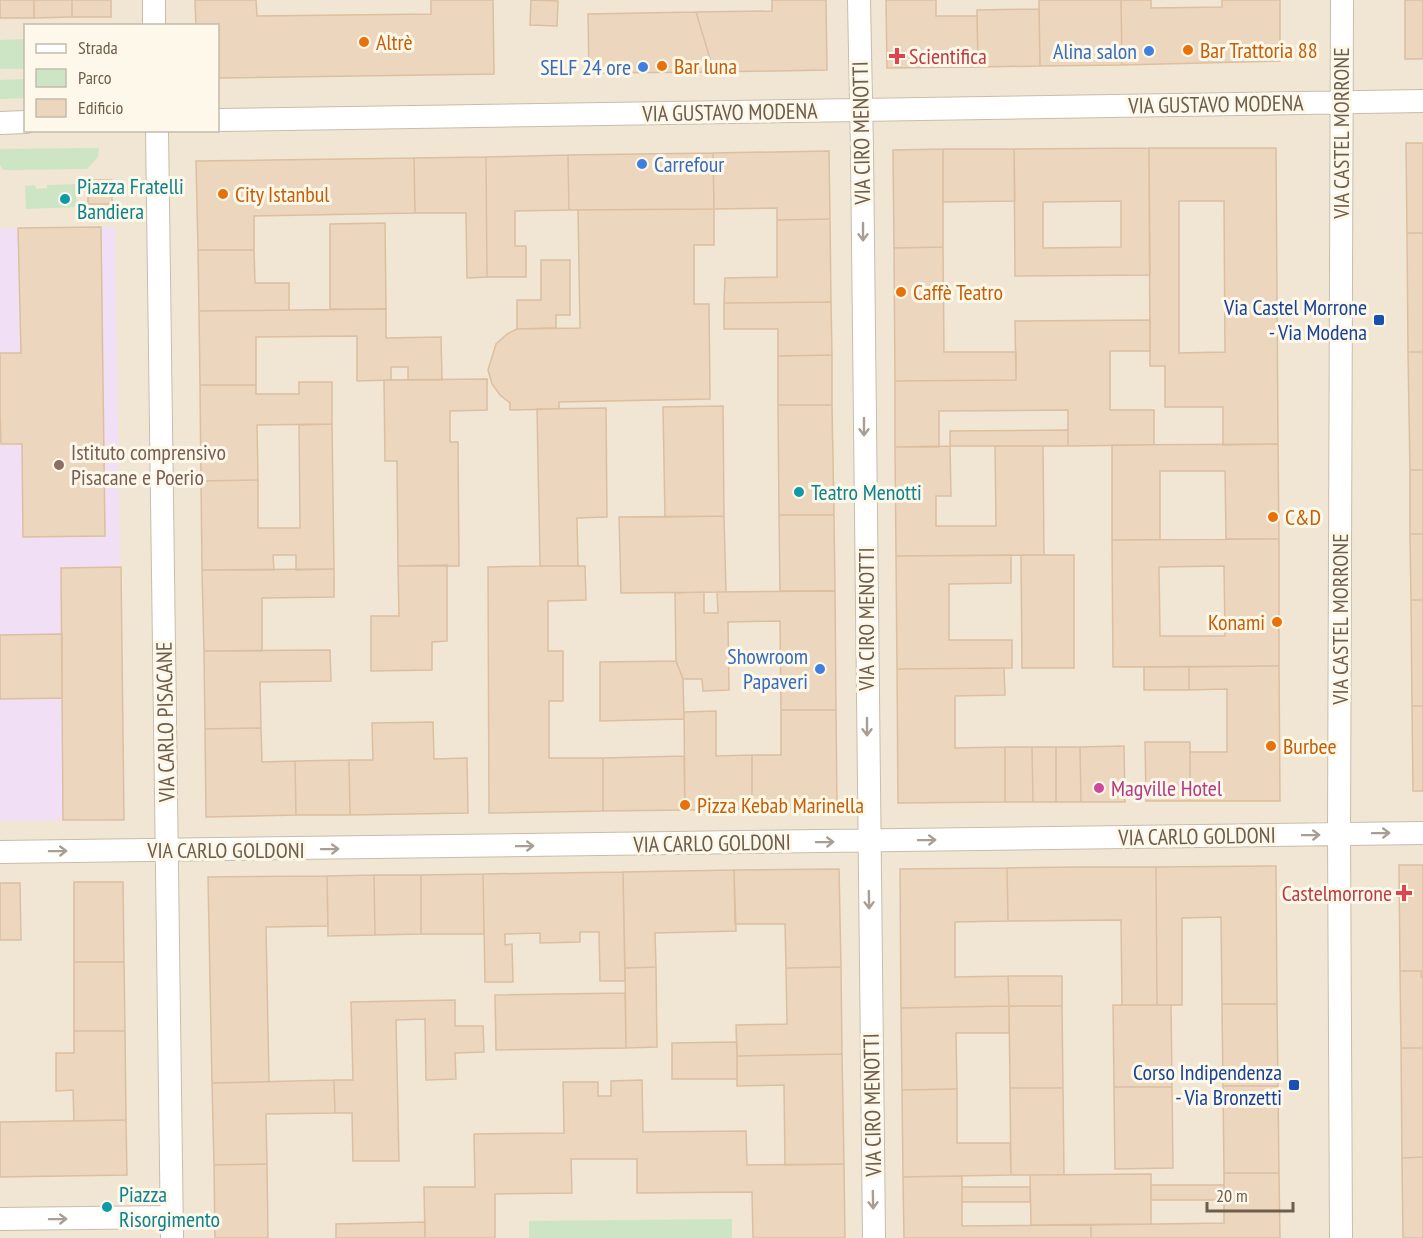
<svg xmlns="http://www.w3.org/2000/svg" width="1423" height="1238" viewBox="0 0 1423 1238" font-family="'PT Sans Narrow',sans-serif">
<rect width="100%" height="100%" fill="#f9f4e4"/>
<path fill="#f0e6d3" d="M0,0H1423V96L218,114V26H26L25,117H0Z
M1423,107V1238H0V130H218Z"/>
<path fill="#f1e0f5" d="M115,227L124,820L0,821V228Z"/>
<path fill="#cde5c4" d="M25,39V69H0V40Z
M25,79V98L0,99V80Z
M99,148L98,157L87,169L3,170L0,165V149Z
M76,184L77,207L26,209L25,186L35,185L36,189L47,188V185Z
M732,1219V1238H529V1221Z"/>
<path fill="#ecd6be" stroke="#dcbfa0" stroke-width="1.5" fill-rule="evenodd" d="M0,0H34V18H0Z
M34,0H72V17L34,18Z
M72,0H111V17H72Z
M195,0H256L257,16L431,14V0H493L494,74L218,78V26H196Z
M531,0L558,1L557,26L530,25Z
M772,0H826L827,70L714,72L696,12L772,11Z
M886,0H936V16H977L978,67L887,68Z
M1039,0H1121L1122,65L1040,66Z
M1121,0H1151V8L1222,7V0H1280V61L1122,65Z
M1405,0H1423V59H1405Z
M1039,9L1040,66L978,67L977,10Z
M696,12L714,72L589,73L588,14Z
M1406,143H1423V233H1407Z
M1149,148H1276L1278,444L1223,445V407H1165V366H1150ZM1179,201H1224L1225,352L1179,353Z
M1149,148L1150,275L1015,276L1014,149ZM1121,201V247L1043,248V202Z
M943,149H1014L1015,201L943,202Z
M943,149V247L894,248L893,150Z
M829,151L830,219L777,220V208L714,209L713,153Z
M713,153L714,209L569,210L568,155Z
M568,155L569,210L515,211V246H526V277H487L486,157Z
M486,157L487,277L467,278L466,213H415L414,158Z
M414,158L415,213L254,216V250H198L196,161Z
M88,180H112V204H88Z
M714,209V245H694V304H709L710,399L559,402V409L510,410V403L500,395L492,384L488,370L496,344L507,334L517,329L580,328L578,210Z
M830,219L831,302L724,303L725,278L777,277V220Z
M385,223L386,309H330V224Z
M101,227L105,536L23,537L22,444H1L0,412V353H21L18,228Z
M1407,233H1423V352H1408Z
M943,247L944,352H1016V380L895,381L894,248Z
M198,250H254L255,283H289V310L199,311Z
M541,260H570V315H556V328L517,329V300H541Z
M831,302L832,355L778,356V329H724V303Z
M386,309V338L441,337L442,380H408V367H391V380L357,381V336L256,337V385H200L199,311Z
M1150,320V351H1110V410H1154V445L1068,446V410L939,411V447H895V381L1016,380L1015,321Z
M1408,352H1423V470H1410Z
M832,355V405H778V356Z
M487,379V410L450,411V442H458L459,566H398L397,461H385L384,380Z
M299,382H332V424L257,425L258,480L201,481L200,385H256V394H299Z
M778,405H832L834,515H779Z
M723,406L724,516L665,517L663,407Z
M606,408L607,517L577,518L578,566H540L537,409Z
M332,424L334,569L296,570V555H273L274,570H202L201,481L258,480V528H300L299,425Z
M1068,430V446H950V431Z
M1278,444L1279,539H1226L1225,471H1160V540H1112V445Z
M950,446L951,496H936V526H996L995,446H1043L1044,555L896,556L895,447Z
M1410,470H1423V534H1410Z
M779,515H834L835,591H780Z
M724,516L726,592L621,593L619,517Z
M1410,534H1423V600H1411Z
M1279,539V666L1113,667L1112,540ZM1224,566L1225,636H1160L1159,567Z
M1011,555V583L949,584V640H1012V668L897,669L896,556Z
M1021,555H1074V668H1022Z
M447,565V641L432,642V670L371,671V616H399L398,566Z
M540,566H585L586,600L548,601V651H563V701H549V758H603V811L489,813L488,567Z
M121,567L124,820H63L61,568Z
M334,569V597L262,598V651H204L202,570Z
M835,591L836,710H781L780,621L728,622L729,690L703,691L702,679H683L676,661L675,593L704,592V613H718L717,592Z
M1411,600H1423V706H1412Z
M62,634V698L0,699V635Z
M330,650L331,681L260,682L261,728L205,729L204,651Z
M676,661L683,679L684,719L600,721V662Z
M1279,666L1280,801H1190V752H1227V689L1189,690V667Z
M1144,667H1189V690H1144Z
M1004,668L1005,695L955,696V748L1005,747V802L898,803L897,669Z
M1412,706H1423V791H1413Z
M781,710H836L837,808L752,809V755H781Z
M716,711V756L752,755V809L685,810L684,712Z
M433,722L434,759L467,758L468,813L350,815L349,760H373L372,723Z
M261,728L262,762L295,761L296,815L206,817L205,729Z
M1145,742H1190V801H1146Z
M1124,746L1125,802H1081L1080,747Z
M1005,747H1032L1033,802H1005Z
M1032,747H1056V802H1033Z
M1056,747H1080L1081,802H1056Z
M684,756L685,810L603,811V758Z
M349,760L350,815H296L295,761Z
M1399,865H1423V977H1421V971H1400Z
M1276,866L1277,1004H1222L1221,917L1182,918V1005H1157L1156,867Z
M1078,867H1156L1157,1005H1122L1121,920L1008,921L1007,868Z
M1007,868L1008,921L955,922V977L1008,976L1009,1006L901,1008L900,869Z
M839,869L841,967L786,968L785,924H735L734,870Z
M734,870L736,931L655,933L656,967L625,968L623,872Z
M623,872L625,981H600L599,932H580V942L540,943V933L505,934V945L512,944L513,982H485L483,874Z
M483,874L484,934H421V875Z
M374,875L375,935L328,936L327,876Z
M374,875H421V934L375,935Z
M327,876L328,926L266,927L269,1082L212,1083L208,877Z
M74,882H123L124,962H74Z
M0,883H20L21,940H0Z
M74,962H124L125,1031H74Z
M656,967L657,1047L626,1048L625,968Z
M841,967L842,1054L737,1056L736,1025L787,1024L786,968Z
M1400,971H1421V977H1423V1048H1401Z
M1008,976H1062V1006H1009Z
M625,993L626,1048L496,1050L495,995Z
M455,1000V1026H483L484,1052L455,1053L456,1079L426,1080L425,1019L396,1020L399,1161H353L352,1113H335L334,1080H353L351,1002Z
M1222,1004H1277L1278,1086H1223Z
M1113,1005H1171L1172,1087H1114Z
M1009,1006H1062L1063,1088H1010Z
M1009,1006V1033H956L957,1089L902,1090L901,1008Z
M74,1031H125L126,1120L74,1121L73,1090L56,1091V1053H74Z
M737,1042V1079H672V1043Z
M1401,1048H1423V1157L1402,1158Z
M842,1054L844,1164L785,1165L784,1085L737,1086V1056Z
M334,1080L335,1113L266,1114L267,1164L214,1165L212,1083Z
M642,1080L643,1132L746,1131L747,1165L844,1164L845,1238H753L752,1192L637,1193V1159H571L572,1193L495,1194V1238H425L424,1187H475L474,1134L564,1133L563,1082H598V1096H611V1081Z
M1223,1086H1278L1279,1173H1224Z
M1114,1087H1172L1173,1168L1115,1169Z
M1010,1088H1063L1064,1175H1011Z
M957,1089V1143H1010L1011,1175L903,1177L902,1090Z
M126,1120L127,1175L0,1177V1122Z
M1423,1157V1238H1403L1402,1158Z
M267,1164L268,1238H215L214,1165Z
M1224,1173H1279L1280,1238H1091V1225L1224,1223Z
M1151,1174V1224L1031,1225L1030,1175Z
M962,1176V1226L1091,1225V1238H904L903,1177Z
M1151,1185H1224V1200H1151Z
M962,1187H1030V1202H962Z
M425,1222V1238H336V1224Z"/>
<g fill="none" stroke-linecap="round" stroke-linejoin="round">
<defs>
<path id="street" d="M154,0V26
M859,0L862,151L874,1238
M218,120L1423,101
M0,123L26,122
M157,130L172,1238
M0,852L1423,833
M0,1219L172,1217
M1341,1238L1339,834L1342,0"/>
</defs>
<use href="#street" stroke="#c9bcab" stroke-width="24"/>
<use href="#street" stroke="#fff" stroke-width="22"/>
</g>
<defs><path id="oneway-shaft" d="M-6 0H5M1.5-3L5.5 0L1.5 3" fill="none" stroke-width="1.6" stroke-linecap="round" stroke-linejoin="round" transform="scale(1.5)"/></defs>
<g stroke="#a99e94">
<use href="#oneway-shaft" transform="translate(863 232) rotate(90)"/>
<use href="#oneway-shaft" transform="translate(864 427) rotate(90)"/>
<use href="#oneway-shaft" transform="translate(867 727) rotate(90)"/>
<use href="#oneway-shaft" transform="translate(1381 833) rotate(-1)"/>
<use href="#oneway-shaft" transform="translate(1311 835) rotate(-1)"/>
<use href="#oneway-shaft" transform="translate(927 840) rotate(-1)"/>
<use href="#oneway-shaft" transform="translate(825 842) rotate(-1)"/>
<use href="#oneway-shaft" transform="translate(525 846) rotate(-1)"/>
<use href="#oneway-shaft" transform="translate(330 849) rotate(-1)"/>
<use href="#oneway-shaft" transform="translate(58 851) rotate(-1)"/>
<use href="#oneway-shaft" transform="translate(869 900) rotate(89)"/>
<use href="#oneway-shaft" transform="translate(873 1200) rotate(89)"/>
<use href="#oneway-shaft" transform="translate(58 1219) rotate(-1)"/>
</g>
<g fill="#e8710a" stroke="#fdf8e9" stroke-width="2">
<circle cx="364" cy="42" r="6"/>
<circle cx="1188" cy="50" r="6"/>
<circle cx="662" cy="66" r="6"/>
<circle cx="223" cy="194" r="6"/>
<circle cx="901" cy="292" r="6"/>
<circle cx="1273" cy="517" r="6"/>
<circle cx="1277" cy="622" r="6"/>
<circle cx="1271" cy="746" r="6"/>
<circle cx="685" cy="805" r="6"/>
</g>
<g fill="#3f7fe0" stroke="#fdf8e9" stroke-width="2">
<circle cx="1149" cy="51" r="6"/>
<circle cx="643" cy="67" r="6"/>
<circle cx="642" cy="164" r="6"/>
<circle cx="820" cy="669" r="6"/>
</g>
<g fill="#e0444e" stroke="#fdf8e9" stroke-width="2">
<path d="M894 47h6v6h6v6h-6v6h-6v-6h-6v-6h6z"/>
<path d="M1401 884h6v6h6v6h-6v6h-6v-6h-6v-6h6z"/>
</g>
<g fill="#0f9aa8" stroke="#fdf8e9" stroke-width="2">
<circle cx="65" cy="199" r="6"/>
<circle cx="799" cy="492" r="6"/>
<circle cx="107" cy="1207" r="6"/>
</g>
<g fill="#1a4fb4" stroke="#fdf8e9" stroke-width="2">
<rect x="1373" y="314" width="12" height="12" rx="3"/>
<rect x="1288" y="1079" width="12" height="12" rx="3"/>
</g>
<circle fill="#8d6e63" stroke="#fdf8e9" stroke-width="2" cx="59" cy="465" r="6"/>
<circle fill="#d1479c" stroke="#fdf8e9" stroke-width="2" cx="1099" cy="788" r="6"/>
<g text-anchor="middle" stroke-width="6" stroke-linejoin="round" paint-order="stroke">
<g font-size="22" fill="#c56008" stroke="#fdf8e9" text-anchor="start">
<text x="376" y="50">Altrè</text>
<text x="1200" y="58">Bar Trattoria 88</text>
<text x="674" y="74">Bar luna</text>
<text x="235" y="202">City Istanbul</text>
<text x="913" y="300">Caffè Teatro</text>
<text x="1285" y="525">C&amp;D</text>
<text x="1265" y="630" text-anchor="end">Konami</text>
<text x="1283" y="754">Burbee</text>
<text x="697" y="813">Pizza Kebab Marinella</text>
</g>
<g font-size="22" fill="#366cbe" stroke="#fdf8e9" text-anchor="end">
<text x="1137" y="59">Alina salon</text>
<text x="631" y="75">SELF 24 ore</text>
<text x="654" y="172" text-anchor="start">Carrefour</text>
<text x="808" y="664">Showroom<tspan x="808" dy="25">Papaveri</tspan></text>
</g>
<g font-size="22" fill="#be3a42" stroke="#fdf8e9" text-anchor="start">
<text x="909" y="64">Scientifica</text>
<text x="1392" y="901" text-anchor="end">Castelmorrone</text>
</g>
<g font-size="22" fill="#6f5d4c" stroke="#fdf8e9">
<text transform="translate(1216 104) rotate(-1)" y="8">VIA GUSTAVO MODENA</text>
<text transform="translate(730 112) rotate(-1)" y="8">VIA GUSTAVO MODENA</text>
<text transform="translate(861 133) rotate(-91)" y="8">VIA CIRO MENOTTI</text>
<text transform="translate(1341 133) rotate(-90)" y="8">VIA CASTEL MORRONE</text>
<text transform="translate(866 619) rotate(-90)" y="8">VIA CIRO MENOTTI</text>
<text transform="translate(1340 619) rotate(-90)" y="8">VIA CASTEL MORRONE</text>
<text transform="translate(165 722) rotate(-91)" y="8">VIA CARLO PISACANE</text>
<text transform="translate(1197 836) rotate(-1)" y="8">VIA CARLO GOLDONI</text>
<text transform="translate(712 843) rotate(-1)" y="8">VIA CARLO GOLDONI</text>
<text x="226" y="858">VIA CARLO GOLDONI</text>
<text transform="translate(872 1105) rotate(-91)" y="8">VIA CIRO MENOTTI</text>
</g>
<g font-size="22" fill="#0d838f" stroke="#fdf8e9" text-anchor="start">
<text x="77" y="194">Piazza Fratelli<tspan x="77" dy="25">Bandiera</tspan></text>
<text x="811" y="500">Teatro Menotti</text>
<text x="119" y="1202">Piazza<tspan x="119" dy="25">Risorgimento</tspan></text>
</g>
<g font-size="22" fill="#164399" stroke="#fdf8e9" text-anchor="end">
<text x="1367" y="315">Via Castel Morrone<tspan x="1367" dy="25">- Via Modena</tspan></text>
<text x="1282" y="1080">Corso Indipendenza<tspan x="1282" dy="25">- Via Bronzetti</tspan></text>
</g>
<g font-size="22" fill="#785e54" stroke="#fdf8e9" text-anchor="start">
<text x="71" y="460">Istituto comprensivo<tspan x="71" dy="25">Pisacane e Poerio</tspan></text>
</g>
<g font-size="22" fill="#b23c85" stroke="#fdf8e9" text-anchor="start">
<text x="1111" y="796">Magville Hotel</text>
</g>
</g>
<rect x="24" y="24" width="195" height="108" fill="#fdf8e9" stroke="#c4baaa" stroke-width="1.5"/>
<rect x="36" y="44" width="30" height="9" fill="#ffffff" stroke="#c4baaa" stroke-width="1.5"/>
<text x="78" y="54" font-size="18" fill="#6f5d4c">Strada</text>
<rect x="36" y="69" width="30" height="18" fill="#cde5c4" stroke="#c4baaa" stroke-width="1.5"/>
<text x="78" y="84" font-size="18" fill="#6f5d4c">Parco</text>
<rect x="36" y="99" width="30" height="18" fill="#ecd6be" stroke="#c4baaa" stroke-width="1.5"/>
<text x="78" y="114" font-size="18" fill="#6f5d4c">Edificio</text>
<path d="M1207 1202v9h86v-9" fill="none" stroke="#6f5d4c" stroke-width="3"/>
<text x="1216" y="1202" font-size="18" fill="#6f5d4c" stroke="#fdf8e9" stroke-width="4.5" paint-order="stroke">20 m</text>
</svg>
